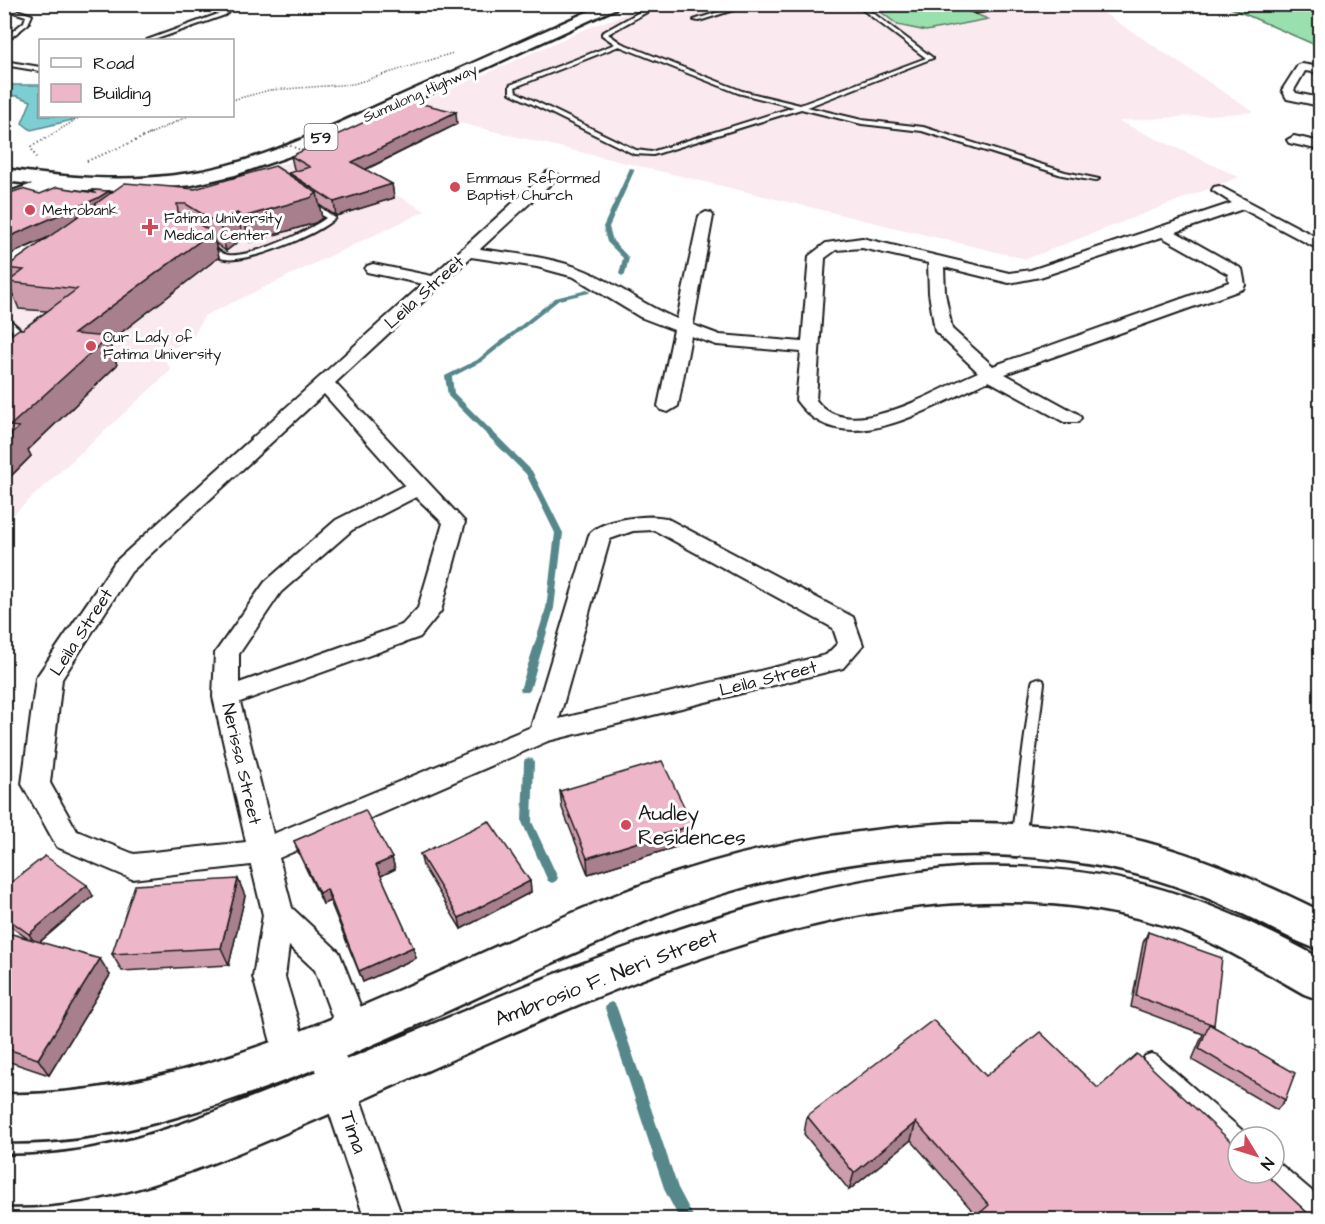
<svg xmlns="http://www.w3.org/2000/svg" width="1325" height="1224" viewBox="0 0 1325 1224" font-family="'Architects Daughter',sans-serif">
<rect width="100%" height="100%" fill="#fff"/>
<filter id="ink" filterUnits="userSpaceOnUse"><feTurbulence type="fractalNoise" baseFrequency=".0167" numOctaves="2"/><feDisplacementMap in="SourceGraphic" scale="12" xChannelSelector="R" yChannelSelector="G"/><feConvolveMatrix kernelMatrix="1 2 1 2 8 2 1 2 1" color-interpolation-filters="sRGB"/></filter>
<g filter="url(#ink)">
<path fill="#fae9ef" d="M1090,4L1254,112L1118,121L1239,177L1026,259L405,110L590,27L649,5Z
M311,157L330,158L425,211L204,316L193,337L162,355L171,370L5,522V290L136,192L194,185Z"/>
<path fill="#99e0ae" stroke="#5a7e65" stroke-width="1.5" d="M872,5H953L988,19L926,31L898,25Z
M1224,5H1320V47Z"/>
<path fill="#7dced3" stroke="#56878a" stroke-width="1.5" d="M5,85H40V116H78L76,119L31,130L22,123L31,101L17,96L5,95Z"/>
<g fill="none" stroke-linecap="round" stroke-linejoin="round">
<path fill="#56878a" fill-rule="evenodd" d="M630,168L635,169L609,227L613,241L629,258L625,274L622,276L619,274L623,258L607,242L603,227Z
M587,290L590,292L589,293L559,300L481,362L452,377L454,393L532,471L563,533L554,608L530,690L528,692H522L520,690L546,608L555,533L526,474L448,396L445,376L477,360L555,298Z
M529,758L533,759L534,762L532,822L558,878L556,881L552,883L548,881L522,822L524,762L525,759Z
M611,1002L615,1004L617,1008L678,1188L695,1220H680L665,1191L605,1008L607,1004Z"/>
<defs>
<path id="lane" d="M234,4H240L225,15L154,40H147L221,13Z
M654,4H661L608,34L621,43L742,91L800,105L926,58L855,4H861L933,58L807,107L862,120L923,127L1065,172L1099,179L1095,181L1062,175L922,131L862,124L801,109L653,155L634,154L510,93V85L615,44L602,35V33ZM619,46L738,93L794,107L651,152L636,150L516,92L515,87Z
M743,4H752L699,21L694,20Z
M4,6L32,15L28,24L4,43V38L24,22L26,16L4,9Z
M4,61L40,67V71L4,65Z
M306,201H312L335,218C317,235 249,263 225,259C216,258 207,250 201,244L208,242C214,247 220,254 228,255C251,258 307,232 326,218L306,205Z
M22,281L29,283L4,301V295Z
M4,315L22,331L9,356L4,359V347L13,331L4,322Z
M1038,678L1043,680L1044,683L1025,840L1023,844L1018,846L1013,844L1011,840L1032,683L1033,680Z
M1151,1054L1157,1056L1244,1132L1247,1137H1238V1147L1232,1144L1145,1068L1142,1062L1145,1056Z
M1274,1161L1280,1164L1320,1198V1219L1313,1217L1268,1176L1266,1173H1274Z"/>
<path id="street" d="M1302,64L1320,67V73L1305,71L1294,90L1296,93L1320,98V106L1287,99L1282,90L1298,65Z
M1294,136L1320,142V150L1289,143L1287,140Z
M552,171L559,175L557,178L480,249C515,254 553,257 586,271C618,284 644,306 677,319L699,216L706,212L711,213L713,216L693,325L720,335L802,342L809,256L826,243L862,238L1009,273L1031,270L1232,203L1212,190L1214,187L1219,186L1320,239V250L1243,209L1176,232L1242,269L1245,285L1243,289L1005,374L1078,414L1081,418L1078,422H1064L989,381C934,404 843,467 796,400L801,352L717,345L691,336L678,406L668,412L661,410L658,406L674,330L640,317L574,277L537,267L471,257L335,383L465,522L441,611L420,637L240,702L273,834L531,727L589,535C600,519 648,514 666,518L853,617L863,645L843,668L548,741L279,858L292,908L339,952L371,1033L366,1044L354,1049L342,1044L315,970L289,946L285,977L309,1057L304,1068L292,1073L280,1068L275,1057L253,977L263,915L251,865L132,879L57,847L22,784L36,678L115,562L423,284L367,272L365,269L367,266L373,264L432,276L547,172ZM1162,237L1228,274L1229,282L993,366L952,329L945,293L944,267L1009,283L1040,277ZM862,248L928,263L929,293L935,331L978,372C939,388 849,447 816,400L825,258L836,250ZM324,394L405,485L336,520L265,582L215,653L213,697L246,842L134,854L77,831L50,783L62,679L131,572ZM416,497L443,523L418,608L402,625L239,683V654L281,592L352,530ZM654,530L833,628L838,643L826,655L559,719L610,539L633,531Z
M324,1029L336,1034L341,1045L403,1220H365L307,1045L312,1034Z"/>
<path id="secondary" d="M52,177L62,183L59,187L4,207V194Z
M950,823C1008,823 1067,824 1124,837C1192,852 1257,880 1320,911V950C1290,940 1262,922 1232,909C1179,884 1125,868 1066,861C936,843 799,865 676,909C648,919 621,933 593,945C489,990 388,1042 281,1082C192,1115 101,1145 4,1142V1094C221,1099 441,961 639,886C739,848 844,830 950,823Z
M969,867C1107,863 1201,893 1320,958V1000L1304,994C1264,972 1225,946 1182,931C890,832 582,1006 320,1118C219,1161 117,1210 4,1206V1156C92,1158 170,1130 250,1098C299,1079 348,1059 397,1039C581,962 767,883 969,867Z"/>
<path id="primary" d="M605,4H625L310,149L235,175L192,185L121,191L84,190L4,181V169C67,178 127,183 190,173C256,163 317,133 377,106C453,72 529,38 605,4Z"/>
</defs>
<use href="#lane" stroke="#1c1c1c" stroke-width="4"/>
<use href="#street" stroke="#1c1c1c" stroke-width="4"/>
<use href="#secondary" stroke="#1c1c1c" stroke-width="5"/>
<use href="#primary" stroke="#1c1c1c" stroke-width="5"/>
<path stroke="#1c1c1c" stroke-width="1.5" stroke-dasharray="1 2" stroke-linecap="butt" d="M232,100L270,90L353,84L453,53
M51,135L82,116
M148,135L188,116"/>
<path stroke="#1c1c1c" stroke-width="2" stroke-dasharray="1 3" stroke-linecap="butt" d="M36,158L31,147L53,134
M87,161L151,134"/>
<use href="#lane" fill="#fff" fill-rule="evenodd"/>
<use href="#street" fill="#fff" fill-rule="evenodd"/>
<use href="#secondary" fill="#fff" fill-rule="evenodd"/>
<use href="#primary" fill="#fff" fill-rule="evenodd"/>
<path stroke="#1c1c1c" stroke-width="2" stroke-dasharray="1 3" stroke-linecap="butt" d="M283,143L306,152"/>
</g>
<path fill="#cd9dad" stroke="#1c1c1c" stroke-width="1.5" d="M953,4H1036L975,14Z
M457,124L365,170L392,184L394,198L336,216L319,205L322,218L315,223L250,242L243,238L226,251L215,243L219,257L109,342L117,365L28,450L31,456L4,483L23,329L47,311L19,309L8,282L10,280L5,268L48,238L4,257V195L94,193L93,190L109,191L110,194L195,189L289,175V173L297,171L294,169L291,156Z
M560,791L692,842L588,874L562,808Z
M294,841L392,858L395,869L381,876L413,947L416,958L363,982L330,901L323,904L298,852Z
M420,854L530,881L531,892L461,929L423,866Z
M238,879L245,896L229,965L122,971L112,954Z
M4,888L93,896L40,942L110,975L49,1075L4,1060V942L27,938L4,922Z
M1148,932L1214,1025L1213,1026L1285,1100L1277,1110L1192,1060L1203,1034L1131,1007L1143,943Z
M986,1076L1098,1088L1315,1220L977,1216L911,1140L849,1190L804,1134L807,1116Z"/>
<path fill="#a77f8d" stroke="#1c1c1c" stroke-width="1.5" d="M977,4H1036L975,14Z
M456,112L457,124L354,175L352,162Z
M392,184L394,198L336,216L334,202Z
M109,191L114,206L103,213L4,257V239Z
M317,193L322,218L315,223L250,242L243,217Z
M237,213L243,238L226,251L220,225Z
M212,232L219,257L109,342L117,365L28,450L31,456L4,483V441L10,426L74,334Z
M693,825L692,842L588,874L587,858Z
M392,858L395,869L379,877L376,865Z
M238,879L245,896L229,965L221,948Z
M530,881L531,892L461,929L459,918Z
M87,885L93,896L36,945L29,934Z
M327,889L330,901L323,904L319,893Z
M413,947L416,958L363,982L359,971Z
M100,959L110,975L49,1075L38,1059Z
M916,1122L911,1140L849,1190L854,1173Z"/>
<path fill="#eeb6c9" stroke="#1c1c1c" stroke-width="1.5" d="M410,101L456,112L352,162L392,184L334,202L289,173L310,167L291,156Z
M275,166L317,193L310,198L243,217L237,213L220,225L186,204H177L178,212L212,232L74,334L108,337L10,426L19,427L4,441V340L19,329H23L77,289L8,282L24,270L5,268L125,183L195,189Z
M57,187L95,193L93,190L109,191L98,198L4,239V195L22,189L40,194Z
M662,761L693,825L587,858L560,791Z
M365,810L392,858L376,865L413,947L359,971L327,889L319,893L294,841Z
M489,821L530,881L459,918L420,854Z
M45,856L87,885L29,934L4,916V888Z
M238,879L221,948L112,954L135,885Z
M1148,932L1222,958L1214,1025L1136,996Z
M12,934L100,959L38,1059L4,1048V942Z
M933,1020L986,1076L1040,1032L1098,1088L1137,1054L1238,1148V1173H1265L1315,1220H972L989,1205L916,1122L854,1173L807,1116Z
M1209,1024L1295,1073L1285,1100L1199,1049Z"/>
</g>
<g fill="#d1495b" stroke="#fff" stroke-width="2">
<circle cx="455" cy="187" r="6"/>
<circle cx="30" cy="210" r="6"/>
<path d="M147 218h6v6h6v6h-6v6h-6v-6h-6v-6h6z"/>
<circle cx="91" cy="346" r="6"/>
<circle cx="626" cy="825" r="6"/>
</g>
<g text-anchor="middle" stroke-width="6" stroke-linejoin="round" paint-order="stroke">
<g font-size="15" fill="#1c1c1c" stroke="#fff">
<text transform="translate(420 93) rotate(-24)" y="5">Sumulong Highway</text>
</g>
<g font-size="15" fill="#1c1c1c" stroke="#fff" text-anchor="start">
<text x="467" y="183">Emmaus Reformed<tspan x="467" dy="17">Baptist Church</tspan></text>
<text x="42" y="215">Metrobank</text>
<text x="164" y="223">Fatima University<tspan x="164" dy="17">Medical Center</tspan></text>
<text x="103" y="342">Our Lady of<tspan x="103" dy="17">Fatima University</tspan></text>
</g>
<rect fill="#fff" stroke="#606060" stroke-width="1.5" x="304.5" y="124" width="33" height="26" rx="4.5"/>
<g font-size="16" font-weight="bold" fill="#1c1c1c">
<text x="321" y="143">59</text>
</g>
<g font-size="18" fill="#1c1c1c" stroke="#fff">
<text transform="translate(424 292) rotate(-42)" y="6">Leila Street</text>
<text transform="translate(81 632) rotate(-57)" y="6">Leila Street</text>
<text transform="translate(768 678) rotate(-14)" y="6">Leila Street</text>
<text transform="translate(242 764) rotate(77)" y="6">Nerissa Street</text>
</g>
<g font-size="21" fill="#1c1c1c" stroke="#fff" text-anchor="start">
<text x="638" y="820">Audley<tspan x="638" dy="24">Residences</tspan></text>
</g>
<g font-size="21" fill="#1c1c1c" stroke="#fff">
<text transform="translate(606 977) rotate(-21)" y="7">Ambrosio F. Neri Street</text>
<text transform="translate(354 1132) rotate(71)" y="7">Tima</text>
</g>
</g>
<rect width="1325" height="1224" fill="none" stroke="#fff" stroke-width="24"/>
<rect x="12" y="12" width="1301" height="1200" fill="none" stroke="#1c1c1c" stroke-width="2" filter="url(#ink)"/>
<rect x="39" y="39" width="195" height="78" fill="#ffffff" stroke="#a4a4a4" stroke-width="1.5"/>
<rect x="51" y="58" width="30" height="9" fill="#ffffff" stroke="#a4a4a4" stroke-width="1.5"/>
<text x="93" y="69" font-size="18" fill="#1c1c1c">Road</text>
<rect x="51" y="84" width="30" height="18" fill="#eeb6c9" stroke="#a4a4a4" stroke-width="1.5"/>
<text x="93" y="99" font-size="18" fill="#1c1c1c">Building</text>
<g transform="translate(1256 1155) rotate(128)"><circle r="28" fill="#ffffff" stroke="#a4a4a4" stroke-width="1.5"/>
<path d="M0-4.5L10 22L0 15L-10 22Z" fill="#d1495b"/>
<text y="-9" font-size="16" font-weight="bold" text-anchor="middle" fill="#1c1c1c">N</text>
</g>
</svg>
